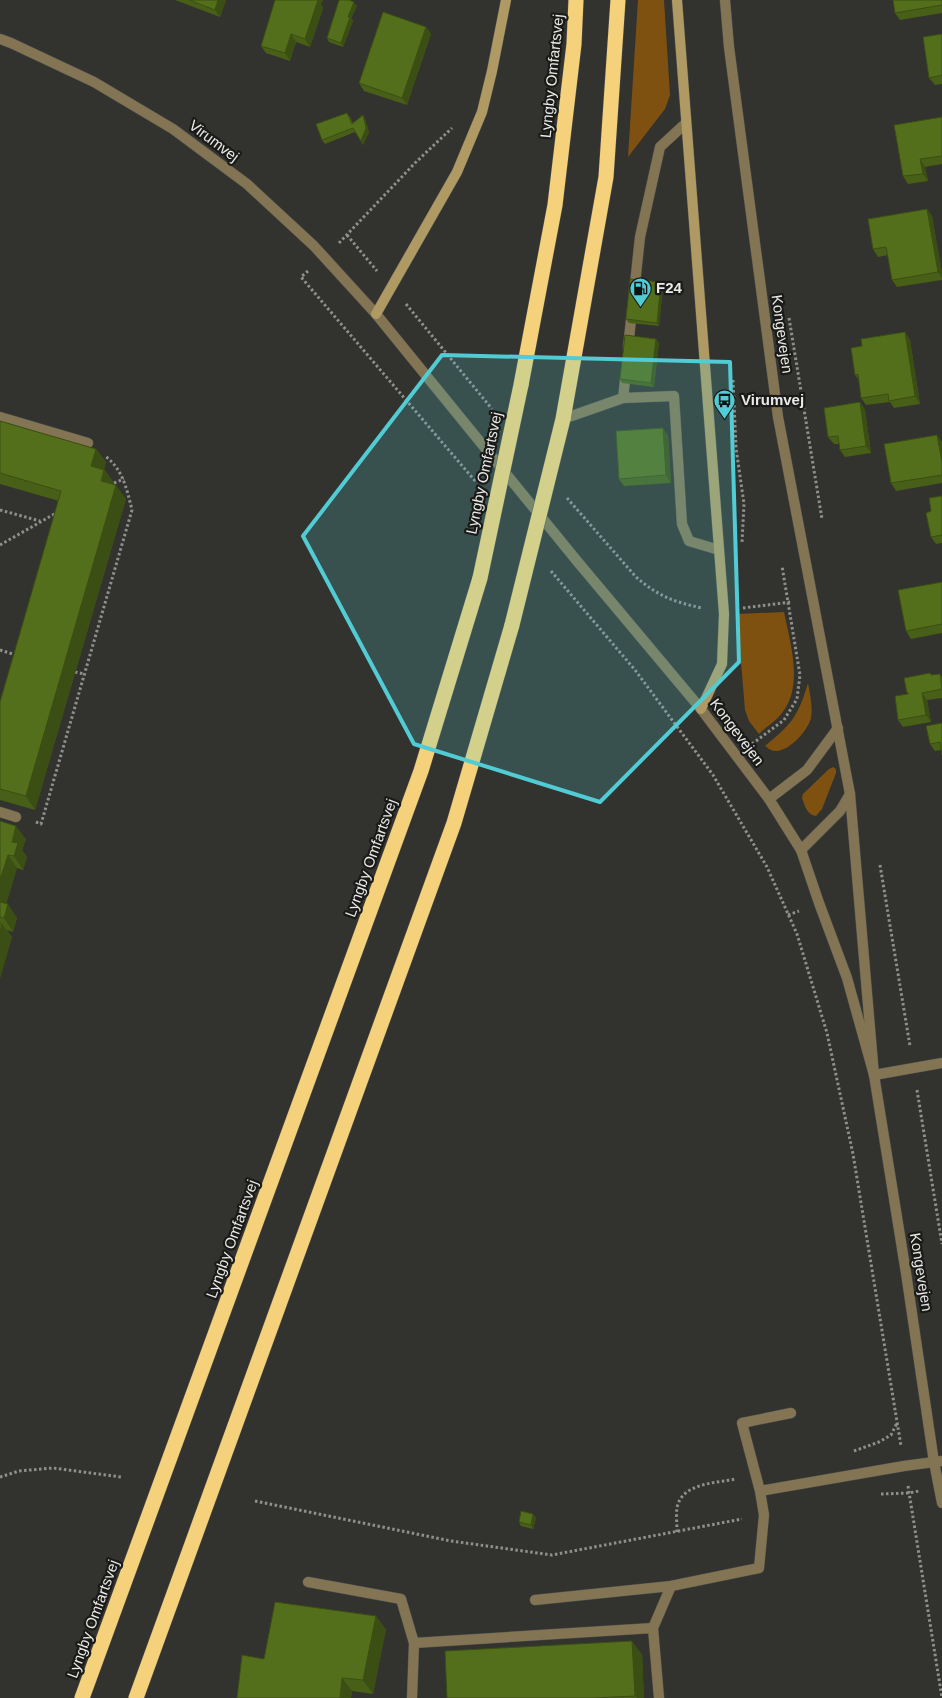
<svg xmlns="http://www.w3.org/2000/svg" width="942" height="1698" viewBox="0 0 942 1698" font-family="Arial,sans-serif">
<rect width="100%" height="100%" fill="#32322f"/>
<path fill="#7e5111" d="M638,0H664L670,95L665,109L628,157Z
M784,612C790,642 804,686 782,713C776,721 766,727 759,734L749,721L745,710L737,614Z
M808,683C810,694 813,707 811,718C808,731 786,756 771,750C770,750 767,747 765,746C792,724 798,716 808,683Z
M833,767L836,769V773L822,809L816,816C807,815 805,806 802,798L803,794L829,769Z"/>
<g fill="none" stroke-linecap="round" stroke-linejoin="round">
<defs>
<path id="service" d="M634,293L640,237L660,147L686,123
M628,348L632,310
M623,398L626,372
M563,419L623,398L674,396L682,524L689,541L719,550
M769,799L807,770L838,728
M801,850L840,811L850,794
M760,1491L742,1423L791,1413
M308,1582L401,1599L414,1643L412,1698
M535,1600L671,1586L759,1568L764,1515L760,1491L904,1466L934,1462
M653,1628L659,1698
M414,1643L653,1628L671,1586"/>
<path id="minor" d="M725,0L729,47L778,417L850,794L874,1075L942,1063
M0,417L88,443
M0,812L16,817
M934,1462L942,1461"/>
<path id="tertiary" d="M0,39L11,43L94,82L173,129L247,184L314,246L376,314L577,561L701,709L769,799L801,850L819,903L847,978L874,1075L906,1273L934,1462L942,1503"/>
<path id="secondary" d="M677,0L724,614L722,664L701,709
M376,314L457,172L482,112L492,71L506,0"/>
<path id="motorway" d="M521,385L555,205L574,44L576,0
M563,419L606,177L618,0
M82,1698L421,771L480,578
M136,1698L454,823L512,625"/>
</defs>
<use href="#service" stroke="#4f4f4d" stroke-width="11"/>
<use href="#minor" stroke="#4f4f4d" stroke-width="11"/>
<use href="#tertiary" stroke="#4f4f4d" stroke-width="11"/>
<use href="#secondary" stroke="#4f4f4d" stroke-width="11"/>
<use href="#motorway" stroke="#4f4f4d" stroke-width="16"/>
<path stroke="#8f8f8c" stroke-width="3" stroke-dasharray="2.5 2.5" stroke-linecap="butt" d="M347,235L377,271
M339,243L415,163L452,128
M308,271L301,277L476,482
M406,304L492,409
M789,318L822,519
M733,380L736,448L744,504L742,542
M114,483L124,479
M567,498L636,577C658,596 674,602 702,608
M0,510L40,521
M0,545L58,512
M551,571L635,670L713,775L767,867L797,934L827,1033L853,1154L901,1446
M743,608L791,602
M0,650L16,655
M75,672L84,674
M752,744L784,720L797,699L800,675L782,566
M36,822L41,824L132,510C127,490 123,469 105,456
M880,865L910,1046
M788,915L799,911
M917,1090L942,1244
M854,1451L879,1442L891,1435L897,1423
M0,1477L19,1471L53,1468L121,1477
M908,1486L942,1698
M881,1494L909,1493L919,1491
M255,1501L451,1541L552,1555L742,1519
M677,1532C677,1524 676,1515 677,1508C681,1483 716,1483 736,1479"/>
<use href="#service" stroke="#837553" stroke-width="10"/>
<use href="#minor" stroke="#837553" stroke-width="10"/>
<use href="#tertiary" stroke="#837553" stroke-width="10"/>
<use href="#secondary" stroke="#b09a64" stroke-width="10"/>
<use href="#motorway" stroke="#f4d17a" stroke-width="15"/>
<defs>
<path id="motorway-bridge" d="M480,578L521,385
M512,625L563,419"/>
</defs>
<use href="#motorway-bridge" stroke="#4f4f4d" stroke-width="16" stroke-linecap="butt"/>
<use href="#motorway-bridge" stroke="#f4d17a" stroke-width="15"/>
</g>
<path fill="#485f17" d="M175,0H226L220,17Z
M942,0V13L900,20L895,13Z
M321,5L323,8L310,47L296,42L290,61L266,53L261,46Z
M357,6L351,18L353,21L343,47L329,42L327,38Z
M426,27L431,34L407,105L364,91L359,83Z
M942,34V84L935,85L929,78Z
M347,113L350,117L353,123L363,115L365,119L369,132L363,145L355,132L325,144L322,140Z
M942,117V164L925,167L928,181L908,184L903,176Z
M927,209L932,216L942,273V280L897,287L892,280L888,255L878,257L873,249Z
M661,282L663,286L659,326L629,323L626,319Z
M905,332L910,340L920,404L894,408L890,402L866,405L861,398L859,380L855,375L862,346Z
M656,339L659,343L654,387L622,383L620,379Z
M860,402L865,410L871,453L845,457L840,450L839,444H834L828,437Z
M0,421L96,449L106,462L104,469L114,483L113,484L126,499L35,810L0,800V702L59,501L0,484Z
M668,435L671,483L624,486L619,479Z
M942,442V483L896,491L891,483Z
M942,496V543L936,544L931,537V511Z
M942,582V633L911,639L906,631Z
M930,673L932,675L940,674L942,677V698L927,700L931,722L903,727L898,720L908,694L907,693Z
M942,723L941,750L935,751L930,744Z
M0,821L26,839L22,850L27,857L23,870L17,868L6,904L17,918L13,932L7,930L12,937L0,978Z
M533,1514L536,1518L533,1529L521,1526L519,1522Z
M386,1629L373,1694L352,1691L351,1698H237L264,1659Z
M642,1654L644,1698H447Z"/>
<path fill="#3b4e13" d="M218,0H226L220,17L215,10Z
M316,0H323L321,5L323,8L310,47L305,39Z
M354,2L357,6L351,18L353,21L343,47L341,43L348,17Z
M426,27L431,34L407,105L402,98Z
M291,34L296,42L290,61L285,53Z
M363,115L365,119L369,132L363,145L361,141Z
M920,159L925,167L928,181L923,174Z
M927,209L932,216L942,273V278L938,272Z
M661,282L663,286L659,326L657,323Z
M905,332L910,340L920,404L915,396Z
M656,339L659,343L654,387L651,383Z
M860,402L865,410L871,453L866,446Z
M663,428L668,435L671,483L666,475Z
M937,435L942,442V462Z
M96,449L106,462L101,479L91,466Z
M104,470L114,483L111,494L101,481Z
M116,485L126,499L35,810L26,796Z
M922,693L927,700L931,722L926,715Z
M16,826L26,839L22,850L27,857L23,870L14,856L12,842Z
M8,855L17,868L6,905L8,904L17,918L13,932L4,918L0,904V880Z
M0,922L2,925V924L12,937L0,978Z
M533,1514L536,1518L533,1529L531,1525Z
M376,1616L386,1629L373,1694L363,1680Z
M632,1641L642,1654L644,1698H637L635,1696Z
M342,1678L352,1691L351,1698H340Z"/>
<path fill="#546f1b" stroke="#3b4e13" d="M189,0H218L215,10Z
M275,0H318L305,39L291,34L285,53L261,46Z
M339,0H349L354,2L348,17H350L341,43L327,38Z
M893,0H942V5L895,13Z
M383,12L426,27L402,98L359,83Z
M942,34V75L929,78L923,37Z
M347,113L352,124L363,115L366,128L361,141L353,128L322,140L316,124Z
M942,117V156L920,159L923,174L903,176L894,125Z
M927,209L938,272L892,280L886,247L873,249L868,219Z
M630,279L661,282L657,323L626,319Z
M905,332L915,396L889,401L888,394L861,398L858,374L855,375L851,348L862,346L861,339Z
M625,335L656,339L651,383L620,379Z
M860,402L866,446L840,450L838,436L828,437L824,408Z
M0,421L96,449L91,466L104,470L101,481L116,485L26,796L0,789V702L61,491L0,473Z
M663,428L666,475L619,479L616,431Z
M937,435L942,462V475L891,483L884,444Z
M942,496V535L931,537L926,513L931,511L929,498Z
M942,582V624L906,631L898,590Z
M930,673L931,675L940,674L942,689L922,693L926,715L898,720L895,696L908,694V692L907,693L904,678Z
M942,723V755L940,742L930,744L926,726Z
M0,821L16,826L12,842L18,843L14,856L8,855L0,880Z
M0,898L1,899L0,902L8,904L4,918L0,917Z
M0,923L2,924L0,933Z
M521,1511L533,1514L531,1525L519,1522Z
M275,1602L376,1616L363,1680L342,1678L340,1698H237L242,1655L264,1659Z
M632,1641L635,1696L593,1698H447L445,1651Z"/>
<path fill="#51ccd4" fill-opacity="0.2" stroke="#51ccd4" stroke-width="4" stroke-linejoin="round" d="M442,355L730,362L739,662L600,802L414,744L303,536Z"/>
<defs>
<symbol id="fuel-pin" viewBox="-11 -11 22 30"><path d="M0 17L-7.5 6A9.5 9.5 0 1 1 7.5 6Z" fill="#51ccd4" stroke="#1a1a18"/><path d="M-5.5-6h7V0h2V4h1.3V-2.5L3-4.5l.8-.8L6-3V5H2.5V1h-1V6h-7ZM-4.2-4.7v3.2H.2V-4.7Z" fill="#111"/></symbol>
<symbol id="bus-pin" viewBox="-11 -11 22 30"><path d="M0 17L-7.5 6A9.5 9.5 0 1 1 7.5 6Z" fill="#51ccd4" stroke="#1a1a18"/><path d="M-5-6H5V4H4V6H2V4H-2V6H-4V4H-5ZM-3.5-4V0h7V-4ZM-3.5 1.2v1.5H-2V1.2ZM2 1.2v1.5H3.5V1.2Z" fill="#111"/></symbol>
</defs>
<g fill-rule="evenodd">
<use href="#fuel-pin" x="628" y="276" width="25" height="34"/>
<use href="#bus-pin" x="712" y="388" width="25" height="34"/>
</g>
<g text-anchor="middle" stroke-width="4.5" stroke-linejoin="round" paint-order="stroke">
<g font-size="15" fill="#eaeae8" stroke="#1a1a18">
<text transform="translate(552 76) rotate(-84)" y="5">Lyngby Omfartsvej</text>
<text transform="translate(214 141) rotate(37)" y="5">Virumvej</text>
<text transform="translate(782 334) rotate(82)" y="5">Kongevejen</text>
<text transform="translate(484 473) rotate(-78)" y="5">Lyngby Omfartsvej</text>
<text transform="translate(737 732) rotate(53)" y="5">Kongevejen</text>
<text transform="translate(371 858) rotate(-70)" y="5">Lyngby Omfartsvej</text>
<text transform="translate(232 1239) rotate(-70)" y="5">Lyngby Omfartsvej</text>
<text transform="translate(921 1272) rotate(81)" y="5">Kongevejen</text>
<text transform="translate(93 1619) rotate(-70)" y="5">Lyngby Omfartsvej</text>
</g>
<g font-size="15" font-weight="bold" fill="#eaeae8" stroke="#1a1a18" text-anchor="start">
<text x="656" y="293">F24</text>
<text x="741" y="405">Virumvej</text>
</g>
</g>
</svg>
